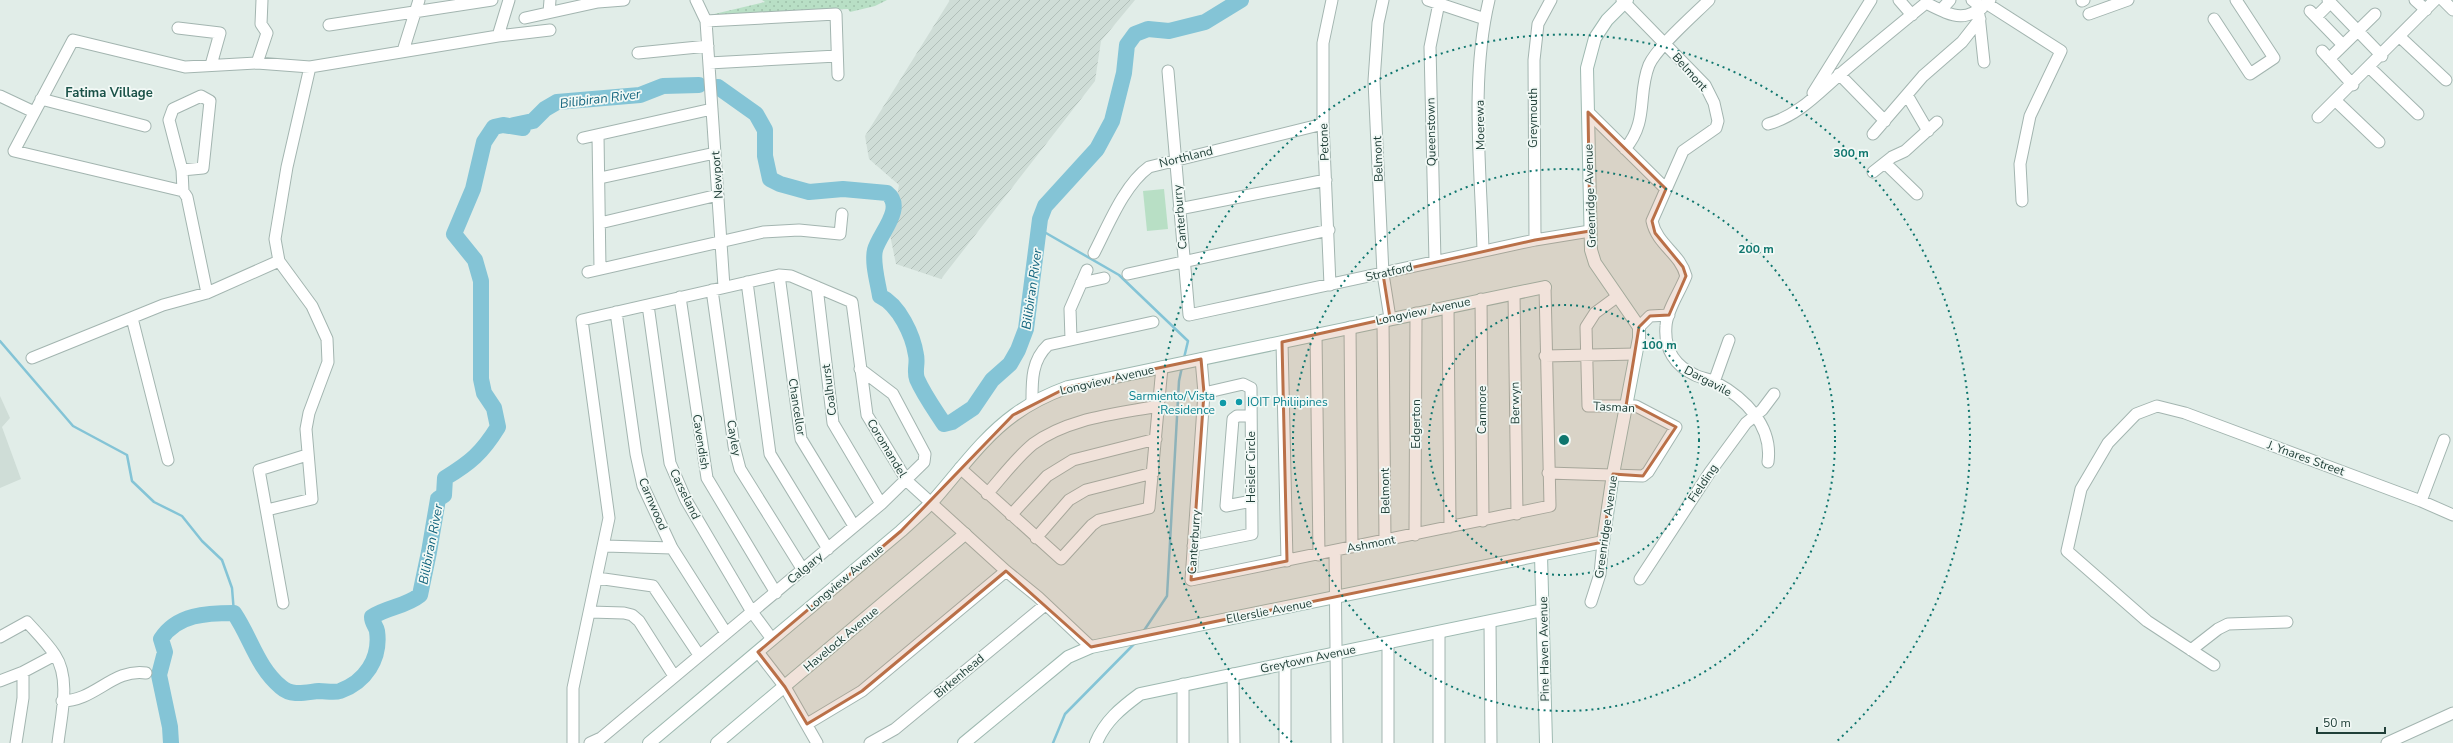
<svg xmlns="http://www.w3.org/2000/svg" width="2453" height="743" viewBox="0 0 2453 743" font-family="'Nunito Sans',sans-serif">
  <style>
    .built { fill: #cfddd7 }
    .industrial { fill: url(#industrial-furrows) }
    .grass { fill: url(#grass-dots) }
    .pitch { fill: #b8dfc5 }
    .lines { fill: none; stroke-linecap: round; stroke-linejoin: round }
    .stream { stroke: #84c4d6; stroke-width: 2.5 }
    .river { stroke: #84c4d6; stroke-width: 16 }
    .street-casing { stroke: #a3b5b0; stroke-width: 13 }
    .secondary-casing { stroke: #9eb9b1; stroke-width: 14 }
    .street { stroke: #fff; stroke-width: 11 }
    .secondary { stroke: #fff; stroke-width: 12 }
    .marked { fill: #ba7048; fill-opacity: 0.2; stroke: #ba7048; stroke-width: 3; stroke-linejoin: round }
    .ring { fill: none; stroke: #0f766e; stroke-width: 2; stroke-dasharray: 2 4 }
    .culture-dot { fill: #0f9aa8; stroke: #f2f9f6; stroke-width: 1.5 }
    .labels { text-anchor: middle; stroke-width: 3.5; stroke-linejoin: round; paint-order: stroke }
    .street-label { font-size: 12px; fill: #203f38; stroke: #f2f9f6 }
    .culture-label { font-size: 12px; fill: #0d838f; stroke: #f2f9f6; text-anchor: end }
    .neighbourhood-label { font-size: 13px; font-weight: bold; fill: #1a5248; stroke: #f2f9f6 }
    .water-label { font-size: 13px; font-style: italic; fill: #15667f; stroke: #f2f9f6 }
    .centre { fill: #0f766e; stroke: #f2f9f6; stroke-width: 2 }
    .ring-label { font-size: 12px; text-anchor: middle; font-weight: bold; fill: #0f766e; stroke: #f2f9f6; stroke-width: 3.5; stroke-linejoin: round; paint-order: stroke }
  </style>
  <defs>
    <pattern id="industrial-furrows" width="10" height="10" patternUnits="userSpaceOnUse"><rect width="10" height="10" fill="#cfddd7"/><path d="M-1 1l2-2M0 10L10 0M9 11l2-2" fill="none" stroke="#b1bfb9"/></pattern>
    <pattern id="grass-dots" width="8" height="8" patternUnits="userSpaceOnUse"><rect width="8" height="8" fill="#b8dfc5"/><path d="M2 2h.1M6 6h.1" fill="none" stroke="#9ec0aa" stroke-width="1.8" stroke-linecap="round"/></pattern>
  </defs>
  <rect width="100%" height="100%" fill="#e1ede8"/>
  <!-- built -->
  <path class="built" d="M0,396L10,418L2,427L21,479L0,488Z"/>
  <!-- industrial -->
  <path class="industrial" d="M950,0H1135L1101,41L1095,81L941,279L896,264L890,235L899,185L869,159L865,136Z"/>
  <!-- grass -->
  <path class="grass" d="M762,0H887L875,6L850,12L848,9L710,15L765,2Z"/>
  <!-- pitch -->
  <path class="pitch" d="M1164,189L1168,229L1147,231L1143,191Z"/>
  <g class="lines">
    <!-- stream -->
    <path class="stream" d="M1039,229L1119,275L1188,341L1184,358
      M0,341L73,426L127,455L132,481L154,502L182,516L202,541L222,560L232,588L234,613
      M1143,632L1167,596L1179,381L1182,367
      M1053,743L1065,714L1137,641"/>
    <!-- river -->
    <path class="river" d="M718,87L756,114L765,130V156L770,179L780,184L809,192L843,189L887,193C906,208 879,234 875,250C872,263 878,283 880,296C899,305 913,335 916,355C918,363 914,371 917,379C924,395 935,410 944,424L952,422L973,408L992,380L1010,364L1018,350L1026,329L1040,219L1045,206L1097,149L1112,121L1124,73L1127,45L1135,34L1148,29L1169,31L1205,22L1241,0
      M514,125L533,121L545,109L557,102L640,95L663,86L699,85
      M171,743L170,727L159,675L165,652L161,639C177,614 207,613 234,613C251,638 257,667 281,687C292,697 307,692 319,691C326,691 334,693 340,691C365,682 381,659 377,631C376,626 372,623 372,617C387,607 405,607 420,595L429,552L438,499L444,495L445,478C470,463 482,453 498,427L494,408L484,393L481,379V281L475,260L454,234L473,189L484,142L494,127L503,125L523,128L514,125"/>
    <!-- street casing -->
    <g class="street-casing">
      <path id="street" d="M696,0L706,21L724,287
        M1383,0L1378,23L1374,81L1383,274L1390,318
        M1428,0L1485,19
        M1622,0L1705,85L1714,103L1718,121L1716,128L1683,151L1652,221C1657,245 1680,253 1686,276C1680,292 1667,309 1666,326C1664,349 1675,366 1695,375C1701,378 1709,379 1715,382C1745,398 1773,426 1768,462
        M1899,0L1912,15
        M1972,0L1982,8
        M2328,0L2382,56
        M2415,0L2426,10
        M2443,0L2453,10
        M2082,1L2084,0
        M1986,3L2061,51L2030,116L2020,164L2022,201
        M1941,10L1950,0
        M2310,11L2343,45
        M549,12L550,0
        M2089,14L2128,0
        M1979,15L1984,62
        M2316,17L2330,3
        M525,18L598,2L624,0
        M2214,19L2250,74L2274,58L2236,0
        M706,21L836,14L838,75
        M329,25L492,0
        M178,28L220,33L211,65
        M498,36L509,0
        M2400,37L2446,80
        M403,51L419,0
        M2322,51L2353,85
        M638,53L708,46
        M2329,59L2375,14
        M257,63L267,33L261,24L262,0
        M709,63L837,56
        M2370,68L2418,114
        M1168,71L1189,315L1535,240L1590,231
        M1839,74L1885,121
        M1813,93L1871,0
        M1907,95L1928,131
        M0,96L34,112
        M41,99L145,126
        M2336,101L2379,142
        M1588,112L1666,189
        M2318,117L2435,0
        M1768,124C1800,115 1820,91 1845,70C1872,47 1899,25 1926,3C1954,17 1966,24 1990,0
        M1873,134L1923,76L1962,42L1980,19
        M598,135L600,269
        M583,138L712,109
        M1625,149C1649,121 1637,95 1649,65C1657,47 1694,15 1709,0
        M1885,163L1917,194
        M182,170L203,168L210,101L201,96L173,109L169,120L182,170L183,191
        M1873,172L1892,157L1905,151L1937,122
        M600,178L715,153
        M1179,209L1326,180
        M600,223L718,195
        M1535,240L1534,60L1538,24L1551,0
        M1483,251C1481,169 1470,80 1489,0
        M1094,253C1108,226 1124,185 1149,167L1323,124
        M1435,261L1430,47L1439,3
        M588,272L763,232L799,230L840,234L842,214
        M1128,274L1329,230
        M779,275L801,439L854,526
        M747,282L770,454L828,549
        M1081,283L1104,278
        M1330,285L1323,124V43L1332,0
        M817,287L833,423L881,504
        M712,290L734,446L740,469L803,570
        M207,293L187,197L183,191L14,151L73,40L185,67L257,63L310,67L498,36L550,30
        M1514,293L1517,514
        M680,297L707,478L776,593
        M1481,299L1483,521
        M648,305L670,463L686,500L752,612L772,639
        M1448,307L1450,527
        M616,312L636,454L643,486L672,548L726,633
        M132,318L168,460
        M1383,320L1385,541
        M1350,327L1352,547
        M1639,327L1650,316L1669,315
        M1316,335L1319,555
        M1071,339L1070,309L1087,270
        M1282,342L1287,561
        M1545,356L1636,354
        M32,358L163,305L207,293L279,261
        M1201,359L1204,393L1191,580L1550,506L1545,287
        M1714,382L1729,340
        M1032,403C1032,382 1031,361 1048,345L1153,322
        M1251,416H1237L1233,419L1226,506L1252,501
        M960,468L1061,559L1092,525L1099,520L1149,508L1162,367
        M1548,473L1643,476L1648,472L1676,427L1636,406H1588L1586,327L1595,313L1618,296
        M987,494C1002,477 1016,458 1033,444C1068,418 1116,414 1158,406
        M2421,501L2444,440
        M267,510L312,499L306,429L309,413L328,362L327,339L312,306L279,261L275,239L287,167L310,67
        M1011,515L1047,476L1073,460L1156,439
        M1415,535L1416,313
        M1036,538L1069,500L1086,490L1153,473
        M605,546L672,548
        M1193,546L1252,534L1251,388L1243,384L1204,393
        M1335,551L1337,743
        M597,578L653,586L699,655
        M1640,579L1710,472L1746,423L1762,410L1774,394
        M1591,602L1600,574L1603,542
        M283,603L259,470L307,455
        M590,612L624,613L632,615L639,621L674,676
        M1490,622L1491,743
        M1439,632V743
        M0,637L27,622C36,632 47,643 55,655C71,679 61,716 58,743
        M1388,643V743
        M2191,650L2218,629L2228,624L2287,622
        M758,652L785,687L817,743
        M1285,663V743
        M2214,665L2147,621L2067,551L2081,489L2108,443L2136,414L2157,406L2185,413L2421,501L2453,515
        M1233,674L1234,743
        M0,681L23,672L55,655
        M1183,684V743
        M62,701C95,701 113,668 146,673
        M807,724L862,691L1006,571
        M16,743L23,698V672
        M573,743V688L609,518L582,320L779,275L791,276L852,302L867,415L907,481L1006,571L1038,597L1091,647
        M590,743L601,738L881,504L924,462L925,454L893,394L860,369
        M870,743L895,729L1045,605
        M2387,743L2453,713"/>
    </g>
    <!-- secondary casing -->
    <g class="secondary-casing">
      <path id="secondary" d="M1541,555L1546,743
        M649,743L901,531C911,522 922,512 932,502C958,473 982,438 1014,415C1030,403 1049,394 1068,387L1545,287
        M717,743L965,534
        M964,743L1068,657L1091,647L1603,542L1613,474L1639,338V327L1595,263L1591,250L1587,68L1595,38L1607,20L1627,0
        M1096,743C1105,721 1121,708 1140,694L1543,610"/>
    </g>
    <!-- street -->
    <use href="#street" class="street"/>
    <!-- secondary -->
    <use href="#secondary" class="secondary"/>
  </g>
  <!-- marked area -->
  <path class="marked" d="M1588,112L1666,189L1652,221L1655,233L1683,267L1686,276L1669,315L1650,316L1639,327L1626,406H1636L1676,427L1643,476L1613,474L1603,542L1091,647L1006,571L862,691L807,724L785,687L758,652L901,531L1013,415L1068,387L1201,359L1204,393L1191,580L1287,561L1282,342L1390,318L1383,274L1535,240L1590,231Z"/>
  <!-- distance rings -->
  <g class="ring">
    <circle cx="1564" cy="440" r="135"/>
    <circle cx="1564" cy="440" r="271"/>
    <path d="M1292 742A406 406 0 1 1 1836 742"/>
  </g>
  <!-- markers -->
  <g class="culture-dot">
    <circle cx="1239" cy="402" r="4"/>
    <circle cx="1223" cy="403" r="4"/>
  </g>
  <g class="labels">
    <!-- street labels -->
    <g class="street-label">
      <text transform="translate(1690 72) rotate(48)" y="4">Belmont</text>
      <text transform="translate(1533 118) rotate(-90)" y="4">Greymouth</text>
      <text transform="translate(1480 125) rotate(-91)" y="4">Moerewa</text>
      <text transform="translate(1431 132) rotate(-91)" y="4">Queenstown</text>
      <text transform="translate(1324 142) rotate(-92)" y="4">Petone</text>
      <text transform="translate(1186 157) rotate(-14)" y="4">Northland</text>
      <text transform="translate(1378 159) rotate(-92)" y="4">Belmont</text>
      <text transform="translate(717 175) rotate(-94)" y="4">Newport</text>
      <text transform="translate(1590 196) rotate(-92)" y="4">Greenridge Avenue</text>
      <text transform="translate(1180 217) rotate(-95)" y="4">Canterburry</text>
      <text transform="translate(1389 272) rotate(-13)" y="4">Stratford</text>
      <text transform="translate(1423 311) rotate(-12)" y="4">Longview Avenue</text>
      <text transform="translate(1107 380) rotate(-13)" y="4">Longview Avenue</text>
      <text transform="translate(1708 381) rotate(28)" y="4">Dargavile</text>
      <text transform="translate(829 390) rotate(-97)" y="4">Coalhurst</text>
      <text transform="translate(1515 403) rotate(-91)" y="4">Berwyn</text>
      <text transform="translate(797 407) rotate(81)" y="4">Chancellor</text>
      <text transform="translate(1614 407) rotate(3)" y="4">Tasman</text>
      <text transform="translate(1482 410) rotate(-90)" y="4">Canmore</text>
      <text transform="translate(1416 424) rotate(-90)" y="4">Edgerton</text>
      <text transform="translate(734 438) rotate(80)" y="4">Cayley</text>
      <text transform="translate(701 442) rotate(81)" y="4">Cavendish</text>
      <text transform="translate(887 448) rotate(59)" y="4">Coromandel</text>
      <text transform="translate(2306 458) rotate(20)" y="4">J. Ynares Street</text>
      <text transform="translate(1251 467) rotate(-90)" y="4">Heisler Circle</text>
      <text transform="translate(1703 483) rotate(-56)" y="4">Fielding</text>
      <text transform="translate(1385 491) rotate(-91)" y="4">Belmont</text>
      <text transform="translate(685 494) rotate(64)" y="4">Carseland</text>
      <text transform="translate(653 504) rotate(67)" y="4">Carnwood</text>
      <text transform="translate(1606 527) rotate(-82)" y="4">Greenridge Avenue</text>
      <text transform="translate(1194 542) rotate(-86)" y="4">Canterburry</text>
      <text transform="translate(1371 544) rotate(-11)" y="4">Ashmont</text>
      <text transform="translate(805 568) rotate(-40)" y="4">Calgary</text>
      <text transform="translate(845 578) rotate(-40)" y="4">Longview Avenue</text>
      <text transform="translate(1269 611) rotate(-11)" y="4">Ellerslie Avenue</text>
      <text transform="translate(841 639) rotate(-40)" y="4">Havelock Avenue</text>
      <text transform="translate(1544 649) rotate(-91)" y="4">Pine Haven Avenue</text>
      <text transform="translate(1308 659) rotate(-12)" y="4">Greytown Avenue</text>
      <text transform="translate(959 676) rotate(-40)" y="4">Birkenhead</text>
    </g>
    <!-- culture labels -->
    <g class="culture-label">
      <text x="1215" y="400">Sarmiento/Vista<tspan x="1215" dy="14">Residence</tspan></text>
      <text x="1247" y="406" text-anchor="start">IOIT Philiipines</text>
    </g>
    <!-- neighbourhood labels -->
    <g class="neighbourhood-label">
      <text x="109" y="97">Fatima Village</text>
    </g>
    <!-- water labels -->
    <g class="water-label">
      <text transform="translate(600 98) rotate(-7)" y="5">Bilibiran River</text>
      <text transform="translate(1031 289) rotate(-82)" y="5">Bilibiran River</text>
      <text transform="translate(430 544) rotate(-79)" y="5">Bilibiran River</text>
    </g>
  </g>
  <circle cx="1564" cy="440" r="6" class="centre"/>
  <g class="ring-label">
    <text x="1851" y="157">300 m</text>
    <text x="1756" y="253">200 m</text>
    <text x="1659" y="349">100 m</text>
  </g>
  <!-- scale -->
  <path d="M2317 727v6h68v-6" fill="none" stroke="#203f38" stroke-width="2"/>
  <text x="2323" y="727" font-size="12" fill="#203f38" stroke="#f2f9f6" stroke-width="3" paint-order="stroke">50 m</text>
</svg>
